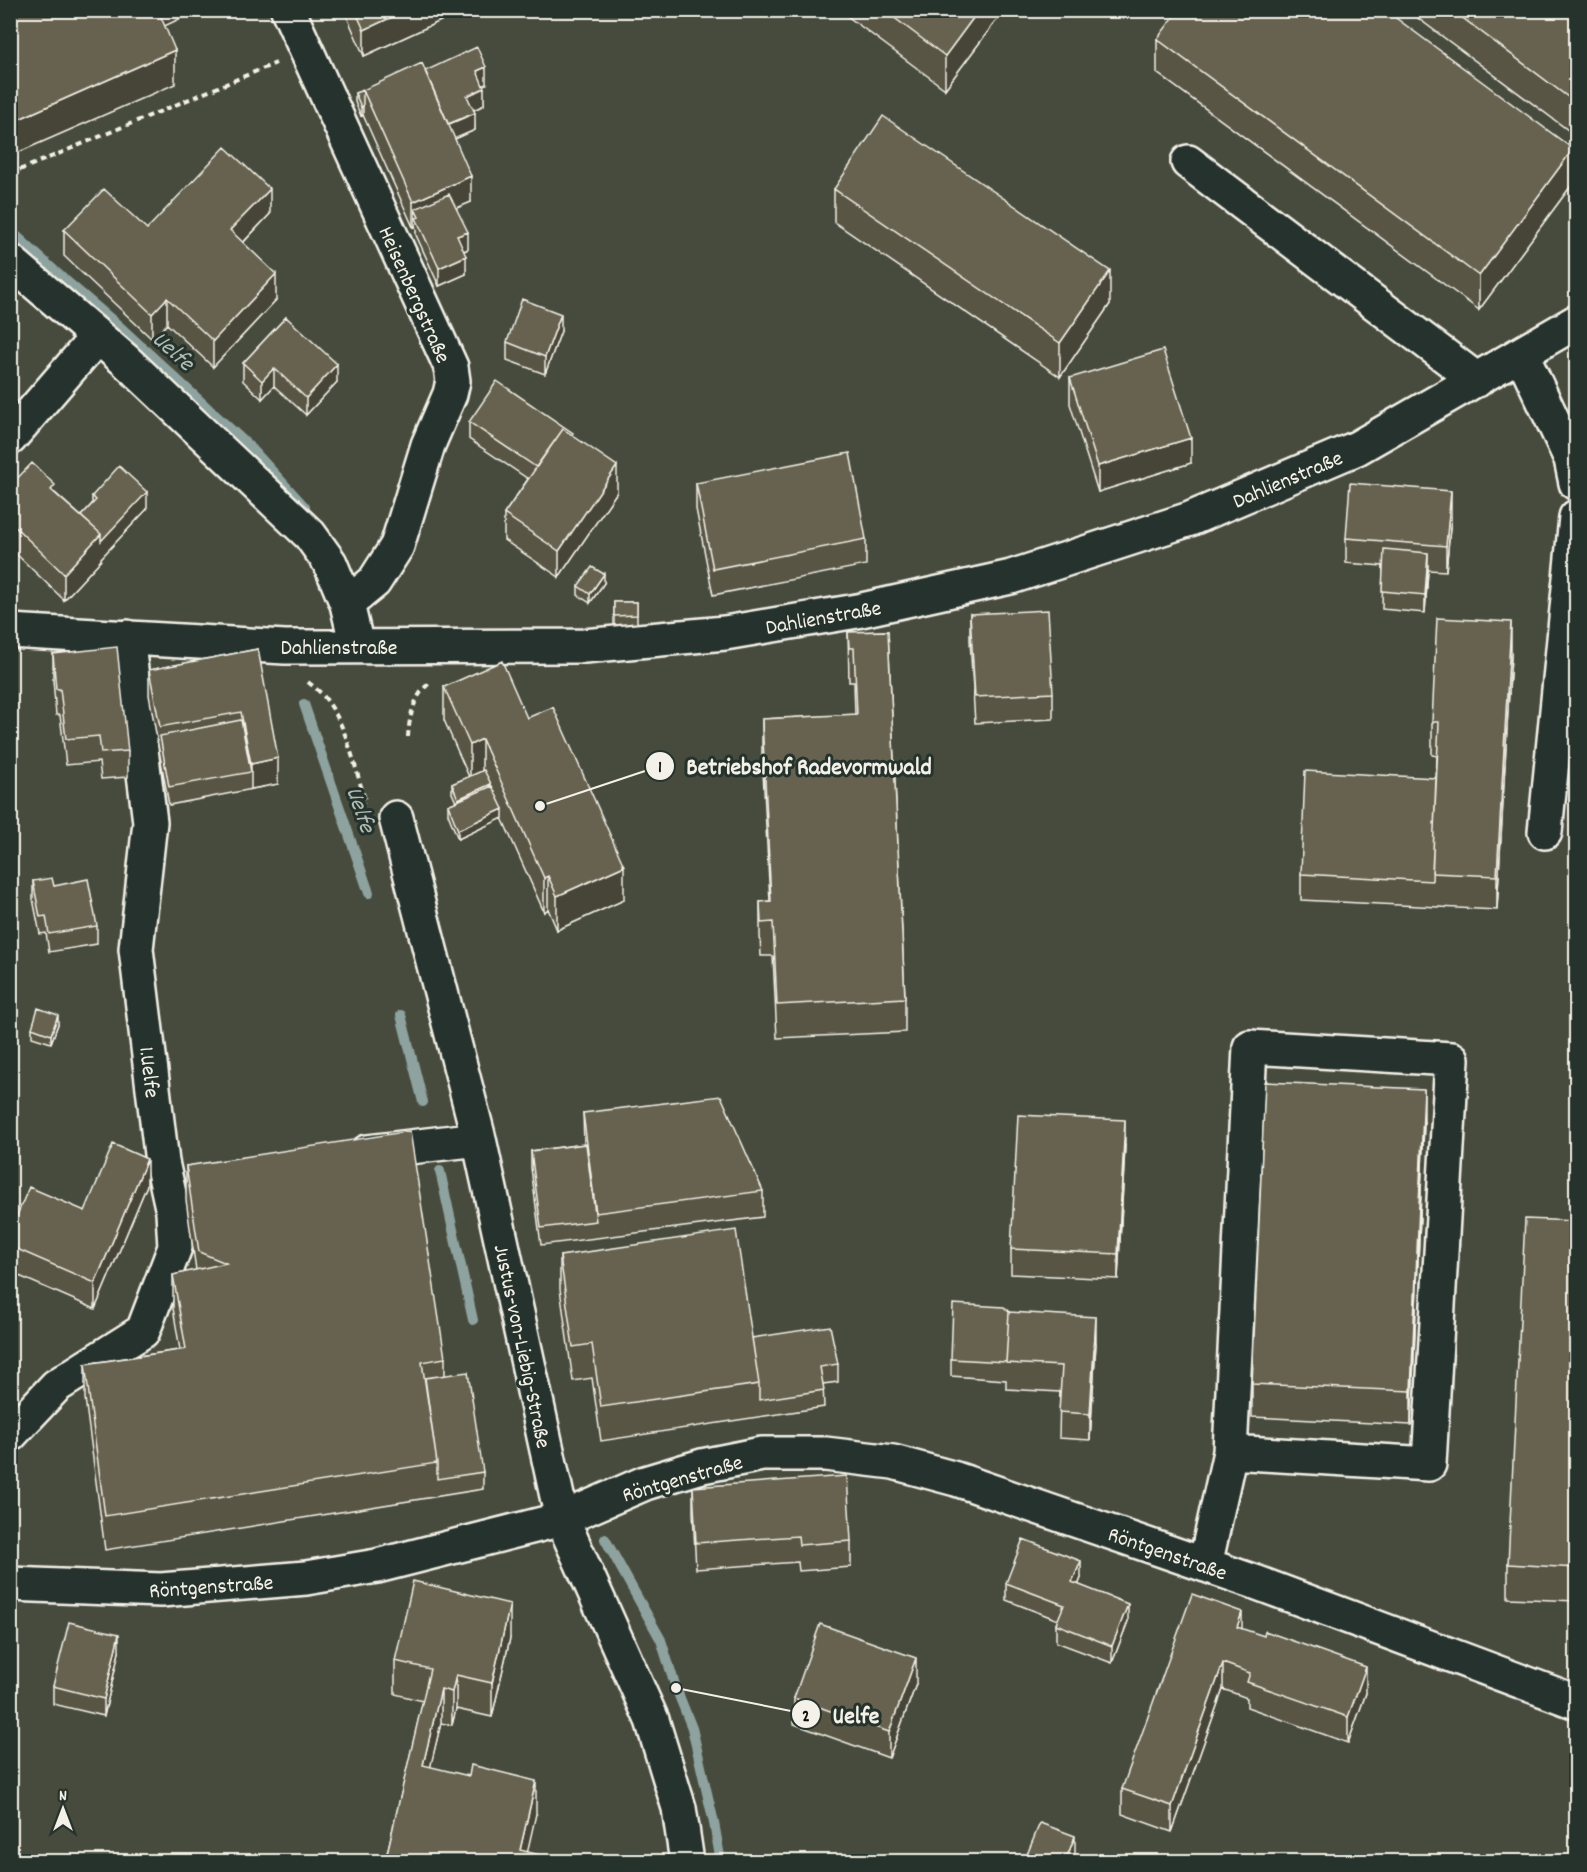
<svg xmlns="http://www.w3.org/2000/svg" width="1587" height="1872" viewBox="0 0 1587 1872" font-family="Dekko,sans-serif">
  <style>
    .built { fill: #464b3e }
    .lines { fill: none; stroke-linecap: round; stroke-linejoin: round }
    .stream { stroke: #8ea29f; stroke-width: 10 }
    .minor-casing { stroke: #f4f1e8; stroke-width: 38 }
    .path { stroke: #f4f1e8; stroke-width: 4; stroke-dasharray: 6 4.5; stroke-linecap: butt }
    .minor { stroke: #26332d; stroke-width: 33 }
    .wall { fill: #585444; stroke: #f4f1e8; stroke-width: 1.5 }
    .shaded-wall { fill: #474537; stroke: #f4f1e8; stroke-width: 1.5 }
    .building { fill: #66624f; stroke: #f4f1e8; stroke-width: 1.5 }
    .labels { text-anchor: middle; stroke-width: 6; stroke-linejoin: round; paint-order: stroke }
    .street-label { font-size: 22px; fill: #f4f1e8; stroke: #26332d }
    .water-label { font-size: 24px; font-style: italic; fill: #b0bdb7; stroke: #26332d }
    .leader { fill: none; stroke: #f4f1e8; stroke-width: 2 }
    .callout-dot { fill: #f4f1e8; stroke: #26332d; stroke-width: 2 }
    .mark-label { font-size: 18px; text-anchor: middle; font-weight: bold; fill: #111 }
    .callout-label { font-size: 24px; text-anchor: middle; font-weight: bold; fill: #f4f1e8; stroke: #26332d; stroke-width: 6; stroke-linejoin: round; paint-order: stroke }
  </style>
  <rect width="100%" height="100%" fill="#394137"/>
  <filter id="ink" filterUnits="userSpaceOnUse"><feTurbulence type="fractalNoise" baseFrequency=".0167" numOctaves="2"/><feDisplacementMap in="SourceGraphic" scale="12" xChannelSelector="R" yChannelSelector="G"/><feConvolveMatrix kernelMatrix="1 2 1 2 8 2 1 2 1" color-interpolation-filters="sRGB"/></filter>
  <g filter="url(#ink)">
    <!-- built -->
    <path class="built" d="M11,11H1576V1861H11Z"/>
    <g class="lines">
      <!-- stream -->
      <path class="stream" d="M10,230L57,273L118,325L253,450L305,507
        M304,704L369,893
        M401,1015L423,1102
        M440,1171L473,1320
        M605,1539L661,1640L676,1688L692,1728L714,1823L721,1862"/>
      <!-- minor casing -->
      <g class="minor-casing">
        <path id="minor" d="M288,10L451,367L453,381L450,394L428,445L397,546L374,582L347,604L357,646
          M1188,162L1477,380
          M10,261L125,360L310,535L330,563L347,604
          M1522,355L1571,459L1576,483
          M10,438L97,337
          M10,631L285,647L584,646L725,633L857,611L1011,577L1190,519L1357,448L1576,322
          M396,818L479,1139L562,1519L652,1720L679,1808L687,1862
          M1545,832L1576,517
          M367,1152L479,1139
          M10,1435L56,1386L143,1331L175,1247L173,1212L162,1162L136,949L150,822L127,637
          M1205,1565L1230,1452L1250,1047L1452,1059L1429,1464L1230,1452
          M10,1584L161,1590L306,1578L377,1566L562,1519L645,1483L702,1466L762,1454H825L893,1462L956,1479L1255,1582L1576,1702"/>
      </g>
      <!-- path -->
      <path class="path" d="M10,174L276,63
        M308,682C314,687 321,692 325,698C348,727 355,769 366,803
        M408,737C409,718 414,694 431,682"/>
      <!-- minor -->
      <use href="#minor" class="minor"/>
    </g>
    <!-- wall -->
    <path class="wall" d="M344,10H447V18L364,56Z
      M839,10H1004L945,89Z
      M1407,10H1576V136Z
      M1157,39L1573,183L1479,310L1157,73Z
      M425,71L486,84L483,85L484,105L474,110L475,130L455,139L471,202L456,208L468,249L464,251L466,274L439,286L416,235V229L415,226L413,227L363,115L361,116L355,102V93Z
      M834,189L1110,304L1060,377L834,222Z
      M270,214L243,243L276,300L213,367L167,324L152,339L64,256V230L147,229Z
      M286,317L337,382L306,415L274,386L262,399L243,381V363Z
      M561,331L545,374L507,360V342Z
      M1070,378L1191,463L1098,492L1070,404Z
      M469,422L573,436L617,492L559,577L504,540V514L528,479L469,439Z
      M696,483L866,539V565L713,595L696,509Z
      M10,486L55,493L81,516L92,504V496L147,509L101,558V560L64,600L10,548Z
      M1451,517L1446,571L1428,570L1425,613L1382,609L1383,566L1346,563V538Z
      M604,583L590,603L578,595V586Z
      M614,602H637V623L614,625Z
      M970,614L1053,693V719L975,723L970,640Z
      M888,631L905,998V1032L777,1038L773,956H761L760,935V902L770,901L762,753V719L855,715L854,682H849L848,632Z
      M258,649L278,784L169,805L149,695V670Z
      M53,654L128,751V777L101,779L99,762L66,765L60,715H56L53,680Z
      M1511,655L1497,910L1301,900V874L1436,778L1437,756L1432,755V722Z
      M444,687L527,718L624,900L557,930L548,909L544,912L502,818L458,839L448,814V805L456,802L452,793V784L469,777L444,720Z
      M33,881L54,886L97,926V944L49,952L46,933L40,934L33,899Z
      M58,1024L51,1043L32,1037V1028Z
      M583,1113L763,1191V1217L541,1245L531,1168V1151L584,1144Z
      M1424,1123L1411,1425L1252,1417V1384Z
      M1125,1146L1118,1279L1011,1274V1249Z
      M186,1166L445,1358V1375L483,1472V1489L105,1550L85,1398V1364L180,1350L173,1308V1275L196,1270L186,1200Z
      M147,1185L95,1309L10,1272V1232L85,1211Z
      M1576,1221V1601L1508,1598V1564Z
      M560,1256L752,1338L838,1364V1382L823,1384L824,1407L601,1441L592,1378L573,1381L560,1289Z
      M1009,1312L1096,1343L1090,1440L1059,1438L1060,1392L1006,1389V1380L951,1376V1359Z
      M693,1487L851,1541V1567L799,1571L798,1562L696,1569L693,1513Z
      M1081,1578L1078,1585L1128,1621L1112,1663L1056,1642V1624L1058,1620L1006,1600V1583Z
      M1242,1629L1366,1693L1348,1743L1247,1707V1698L1223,1689L1172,1832L1122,1814V1789Z
      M510,1638L492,1717L456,1709L452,1725L441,1723L430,1767L536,1814L385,1862L423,1701L395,1694V1661Z
      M119,1652L104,1716L53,1704V1686Z
      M916,1684L889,1758L794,1724V1698Z"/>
    <!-- shaded-wall -->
    <path class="shaded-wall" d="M152,10H198L152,32Z
      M407,10H447V18L364,56V30Z
      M979,10H1004L945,89V56Z
      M175,50V84L10,156V123Z
      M486,67V84L477,88V71Z
      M484,88V105L467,113V96Z
      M363,106V115L361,116V107Z
      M475,113V130L447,142V125Z
      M1573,149V183L1479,310V276Z
      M471,176V202L419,224V217L415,209V226L413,227V202Z
      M270,189V214L230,256V230Z
      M468,232V249L457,254V236Z
      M466,256V274L439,286V268Z
      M1110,271V304L1060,377V343Z
      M276,274V300L213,367V341Z
      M167,298V324L152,339V314Z
      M561,314V331L545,374V357Z
      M337,364V382L306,415V398Z
      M274,368V386L262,399V381Z
      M1191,438V463L1098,492V466Z
      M617,466V492L559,577V551Z
      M1451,491V517L1446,571V546Z
      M147,492V509L101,558V560L64,600V574L101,534Z
      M1428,553V570L1425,613V595Z
      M604,574V583L590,603V594Z
      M1511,622V655L1497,910V876Z
      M482,739V773L470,779V745Z
      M278,758V784L251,789V764Z
      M491,784V793L458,807V799Z
      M503,809V818L458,839V830Z
      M624,866V900L557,930V896Z
      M548,876V909L544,912V878Z
      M58,1015V1024L51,1043V1035Z
      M1424,1089V1123L1411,1425V1391Z
      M1125,1120V1146L1118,1279V1254Z
      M147,1159V1185L95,1309V1283Z
      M1096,1317V1343L1090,1440V1414Z
      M1081,1561V1578L1072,1600V1582Z
      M510,1604V1638L492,1717V1683Z
      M1128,1604V1621L1112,1663V1646Z
      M1242,1612V1638L1237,1627Z
      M119,1634V1652L104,1716V1699Z
      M916,1658V1684L889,1758V1732Z
      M1223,1663V1689L1172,1832V1806Z
      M1366,1667V1693L1348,1743V1717Z
      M456,1675V1709L452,1725V1692Z
      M441,1689V1723L423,1798V1765Z
      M536,1781V1814L525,1862L520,1850Z
      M1075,1836V1862H1065Z"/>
    <!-- building -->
    <path class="building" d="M10,10H158L175,50L10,123Z
      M355,10H407L364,30Z
      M884,10H979L945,56Z
      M1179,10H1385L1573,149L1479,276L1157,39Z
      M1452,10H1576V103Z
      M477,47L486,67L477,71L484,88L467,96L475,113L448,124L425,71Z
      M422,63L471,176L413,202L363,90Z
      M363,90V106L361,107L355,93Z
      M883,116L1110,271L1060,343L834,189Z
      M225,147L270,189L230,230L276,274L213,341L167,298L152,314L64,230L104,189L147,229Z
      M449,194L468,232L457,236L466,256L439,268L416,218L419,217L415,209Z
      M522,299L561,314L545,357L507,342Z
      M286,317L337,364L306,398L274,368L262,381L243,363Z
      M1163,350L1191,438L1098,466L1070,378Z
      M497,381L573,433L572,435L563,429L536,467L469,422Z
      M563,429L617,466L559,551L504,514Z
      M850,453L866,539L713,569L696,483Z
      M32,463L55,485L51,490L101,534L64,574L10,522V486Z
      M119,466L147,492L101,541V534L81,516L96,500L92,496Z
      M1350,483L1451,491L1446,546L1346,538Z
      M1384,549L1428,553L1425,595L1382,591Z
      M592,567L604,574L590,594L578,586Z
      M614,602H637V615L614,616Z
      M1048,610L1053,693L975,697L970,614Z
      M1437,618L1511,622L1497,876L1432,873L1439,722H1432Z
      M888,631L905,998L777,1005L773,922L761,923L760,902L771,901L762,719L857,714L854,648H849L848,632Z
      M117,647L128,751L101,753L99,736L66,739L60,689H56L53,654Z
      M258,649L278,758L251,764L241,712L160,727L149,670Z
      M502,661L527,718L553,707L624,866L557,896L548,876L544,878L482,739L470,745L444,687Z
      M241,720L251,772L169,787L160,736Z
      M484,770L491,784L458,799L452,784Z
      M1305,771L1436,778L1432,881L1301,874Z
      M492,786L503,809L458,830L448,805Z
      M52,878L54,886L88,879L97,926L49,934L46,916L40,917L33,881Z
      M38,1008L58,1015L51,1035L32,1028Z
      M1265,1082L1424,1089L1411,1391L1252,1384Z
      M721,1096L763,1191L596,1213L583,1113Z
      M1018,1115L1125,1120L1118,1254L1011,1249Z
      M410,1131L445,1358L422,1362L437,1463L105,1516L85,1364L186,1349L173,1275L226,1263L199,1252L186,1166Z
      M113,1144L147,1159L95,1283L10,1246V1232L29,1187L85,1211Z
      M586,1144L596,1221L541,1228L531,1151Z
      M1525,1219L1576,1221V1568L1508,1564Z
      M736,1230L759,1384L601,1407L592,1344L573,1347L560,1256Z
      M953,1304L1004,1307L1009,1312L1006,1362L951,1359Z
      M1009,1312L1096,1317L1090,1414L1059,1412L1062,1366L1006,1363Z
      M830,1326L838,1364L820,1367L824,1390L759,1400V1384L752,1338Z
      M468,1372L483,1472L437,1479V1463L425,1378Z
      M847,1476L851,1541L799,1545L798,1536L696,1543L693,1487Z
      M1023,1539L1081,1561L1072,1582L1128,1604L1112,1646L1056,1624L1064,1605L1006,1583Z
      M413,1581L510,1604L492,1683L456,1675L452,1692L441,1689L423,1765L469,1776L471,1765L536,1781L520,1850L567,1862H385L430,1669L395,1661Z
      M1192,1594L1242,1612L1237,1627L1264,1636L1265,1631L1366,1667L1348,1717L1247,1682L1250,1673L1223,1663L1172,1806L1122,1789Z
      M69,1622L119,1634L104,1699L53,1686Z
      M820,1624L916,1658L889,1732L794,1698Z
      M1040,1823L1075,1836L1065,1862H1024Z"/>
  </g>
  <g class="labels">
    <!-- street labels -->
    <g class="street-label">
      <text transform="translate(416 294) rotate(66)" y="8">Heisenbergstraße</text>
      <text transform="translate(1287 478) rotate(-23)" y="8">Dahlienstraße</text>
      <text transform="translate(823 616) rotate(-10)" y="8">Dahlienstraße</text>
      <text x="339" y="654">Dahlienstraße</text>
      <text transform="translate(151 1072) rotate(83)" y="8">1.Uelfe</text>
      <text transform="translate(524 1346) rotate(78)" y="8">Justus-von-Liebig-Straße</text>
      <text transform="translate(682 1477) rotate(-16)" y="8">Röntgenstraße</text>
      <text transform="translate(1168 1552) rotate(19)" y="8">Röntgenstraße</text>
      <text transform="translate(211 1585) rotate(-4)" y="8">Röntgenstraße</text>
    </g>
    <!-- water labels -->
    <g class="water-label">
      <text transform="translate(174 350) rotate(42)" y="8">Uelfe</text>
      <text transform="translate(362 809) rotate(71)" y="8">Uelfe</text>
    </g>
  </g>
  <!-- callouts -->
  <path class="leader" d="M540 806L660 766M676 1688L806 1714"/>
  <g class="callout-dot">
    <circle cx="540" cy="806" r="6"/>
    <circle cx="676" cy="1688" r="6"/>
    <circle cx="660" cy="766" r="15"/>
    <circle cx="806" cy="1714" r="15"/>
  </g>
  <g class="mark-label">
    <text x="660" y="772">1</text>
    <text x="806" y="1721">2</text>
  </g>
  <g class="callout-label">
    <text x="809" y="774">Betriebshof Radevormwald</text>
    <text x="856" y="1723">Uelfe</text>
  </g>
  <!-- margin -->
  <rect width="1587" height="1872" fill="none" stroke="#26332d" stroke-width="36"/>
  <rect x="18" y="18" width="1551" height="1836" fill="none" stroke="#f4f1e8" stroke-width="2" filter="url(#ink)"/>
  <!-- north arrow -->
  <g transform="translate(63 1809)" stroke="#26332d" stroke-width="4.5" paint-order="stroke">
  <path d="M0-4.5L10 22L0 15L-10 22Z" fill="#f4f1e8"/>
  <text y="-9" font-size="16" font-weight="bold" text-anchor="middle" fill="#f4f1e8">N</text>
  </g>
</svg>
